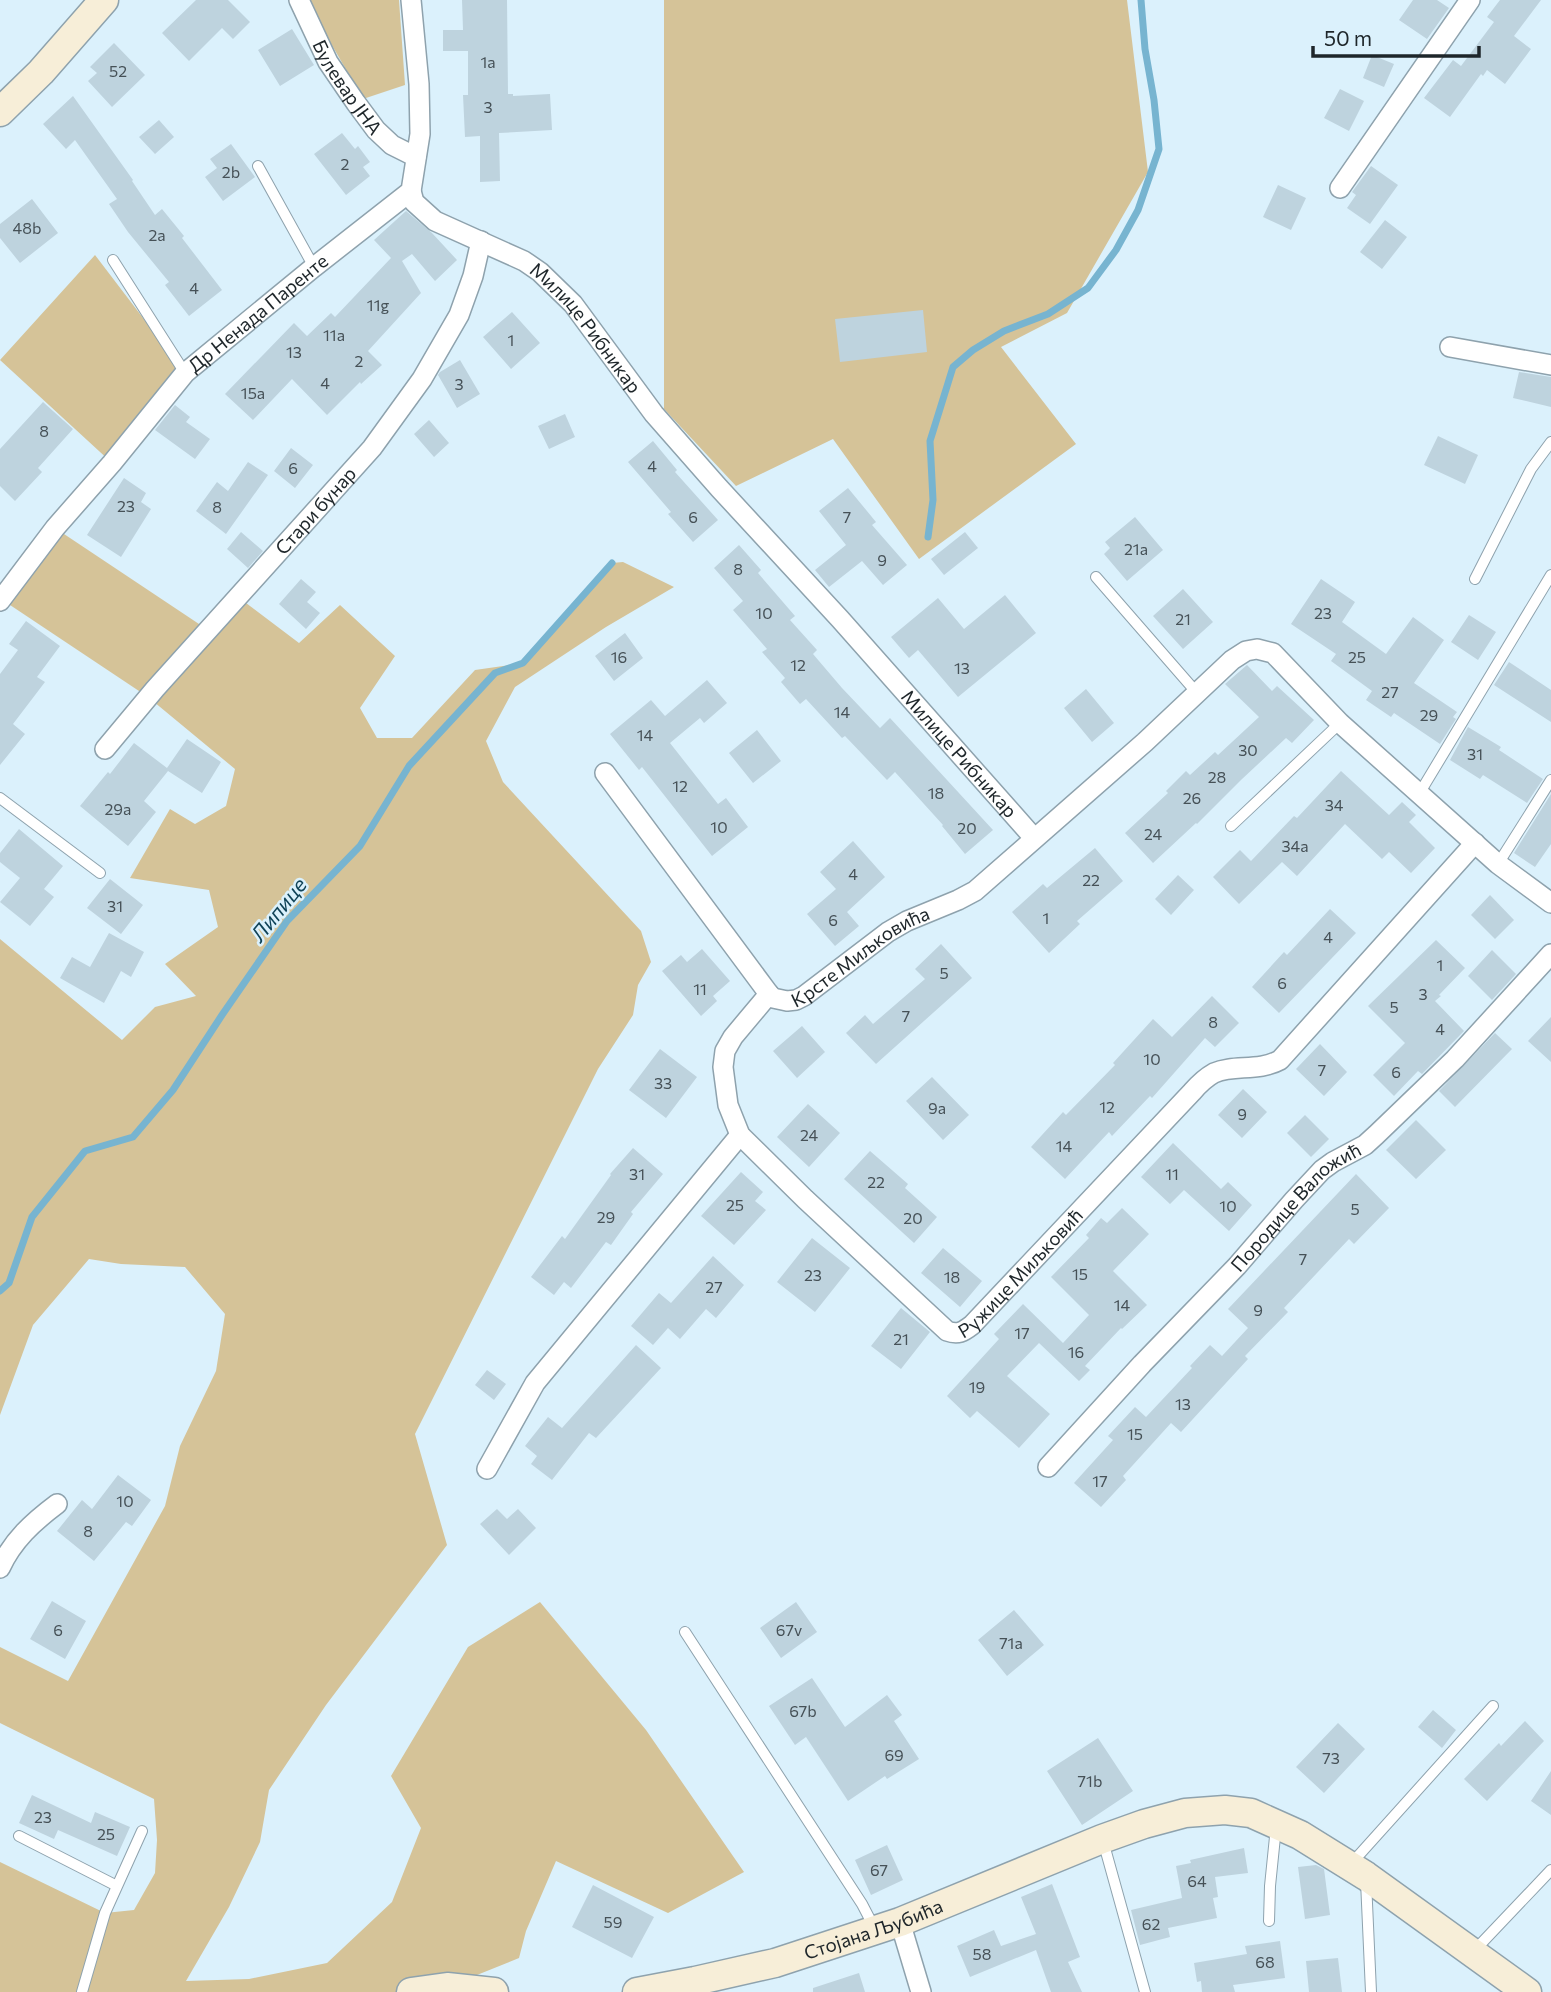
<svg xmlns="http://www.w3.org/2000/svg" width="1551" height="1992" viewBox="0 0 1551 1992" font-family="Commissioner,sans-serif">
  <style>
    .green { fill: #d5c398 }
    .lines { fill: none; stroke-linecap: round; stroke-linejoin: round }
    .stream { stroke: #77b4d0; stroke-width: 7 }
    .building { fill: #bed3de }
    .lane-casing { stroke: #8ea2ad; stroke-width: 12 }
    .street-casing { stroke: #8ea2ad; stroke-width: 22 }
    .secondary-casing { stroke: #8ea2ad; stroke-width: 31 }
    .lane { stroke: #fff; stroke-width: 10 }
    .street { stroke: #fff; stroke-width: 19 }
    .secondary { stroke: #f7eed8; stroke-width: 28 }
    .labels { text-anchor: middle; stroke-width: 5; stroke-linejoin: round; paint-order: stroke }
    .number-label { font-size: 16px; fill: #465157 }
    .street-label { font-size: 19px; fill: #1e262a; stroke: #dbf1fc }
    .water-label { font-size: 21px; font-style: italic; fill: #104357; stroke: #dbf1fc }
  </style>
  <rect width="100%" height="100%" fill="#dbf1fc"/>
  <!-- green -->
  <path class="green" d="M309,0H399L405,85L363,99L318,21Z
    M664,0H1127L1148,172L1067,313L1001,347L1076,444L919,559L833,439L736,486L664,409Z
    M95,255L185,373L112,463L0,360Z
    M55,528L208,630L238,597L299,643L340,605L395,656L360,708L377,738H412L475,670L523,663L612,563L623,562L674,587L606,627L515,687L486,741L503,782L641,931L651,962L638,985L633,1015L598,1069L415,1434L447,1545L326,1705L269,1790L260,1842L229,1907L186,1981L249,1979L327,1963L392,1902L421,1828L391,1776L468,1647L540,1602L646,1730L744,1872L668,1913L556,1861L526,1931L519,1958L447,1987L411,1992H0V1862L105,1913L134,1910L155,1873L157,1840L154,1799L0,1723V1647L68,1681L165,1506L180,1446L216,1371L225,1314L185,1267L121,1264L89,1259L33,1325L0,1415V939L122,1040L155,1007L196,996L165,964L218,927L209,890L130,878L170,809L195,824L226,806L235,769L148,697L1,599Z"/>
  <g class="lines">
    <!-- stream -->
    <path class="stream" d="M928,537L933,500L930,441L953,367L973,350L1004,331L1048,314L1088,288L1116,250L1138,210L1159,149L1154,100L1145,49L1141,0
      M0,1291L9,1283L32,1217L85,1151L133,1137L173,1090L222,1015L287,921L360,846L409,766L495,673L523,663L612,563"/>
  </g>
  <!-- building -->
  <path class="building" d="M196,0H228L250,22L233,39L222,28L189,61L162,33Z
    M462,0H507L508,94H513V96L550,94L552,130L499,133L500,181L480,182V136L465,137L463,95H468V51H443V30H463Z
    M1413,0H1437L1449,8L1427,39L1399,20Z
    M1500,0H1541L1514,36L1531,49L1505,84L1487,70L1483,76L1481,74L1450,117L1424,98L1453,60L1461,66L1494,22L1487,17Z
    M292,29L314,65L280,86L258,50Z
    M114,43L145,75L112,107L88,81L97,73L90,67Z
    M1372,55L1394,64L1384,87L1363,78Z
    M1340,89L1364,101L1349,131L1324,118Z
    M73,96L133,180L132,181L155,215L162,209L184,236L182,238L222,290L189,316L165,285L169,282L128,232L109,204L117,199L75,140L66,149L43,124Z
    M159,120L174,137L155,154L139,137Z
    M342,133L355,149L358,146L370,162L363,167L370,176L346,195L314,154Z
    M231,144L255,177L223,201L205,177L217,168L210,159Z
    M1371,166L1398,185L1370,224L1347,208L1356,195L1352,192Z
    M1278,185L1306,198L1291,230L1263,217Z
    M32,199L58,233L20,263L0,238V224Z
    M406,211L432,233L457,260L435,281L412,254L402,261L421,293L368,351L382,365L361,384L360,382L327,415L292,379L253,420L225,394L294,323L307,336L331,313L335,317L391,258L374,240Z
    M1385,220L1407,237L1382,269L1360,252Z
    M923,310L927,352L840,362L835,319Z
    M512,312L540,343L511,369L483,337Z
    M460,360L480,394L457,408L438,375L440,372Z
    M1519,372L1551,377V407L1513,398Z
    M43,402L73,429L38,468L42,472L15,501L0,486V449Z
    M175,405L190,417L186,422L210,439L195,459L155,430Z
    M565,414L575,437L549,449L538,426Z
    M429,420L449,443L434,457L414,434Z
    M1438,436L1478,455L1465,484L1424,465Z
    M653,441L677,470L675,472L718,520L693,542L668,514L671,512L628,462Z
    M291,448L313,465L295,488L274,471Z
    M248,462L268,475L226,534L196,511L217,482L228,491Z
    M124,478L146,493L141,502L151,509L121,557L87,535Z
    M848,488L876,522L872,525L907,565L883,585L862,561L829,587L815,570L846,545L819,511Z
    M1135,517L1163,550L1127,581L1104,554L1110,548L1105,542Z
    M241,532L263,551L248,568L227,549Z
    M965,532L978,548L944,575L931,559Z
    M739,545L761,570L758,573L795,616L790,620L817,650L813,654L842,688L880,728L890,718L993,830L965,854L942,826L943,825L895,772L887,780L845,736L842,738L806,699L800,704L781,682L785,678L762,652L767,649L733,610L743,601L714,568Z
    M301,579L316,592L307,602L320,613L306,629L279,604Z
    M1321,579L1355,602L1342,622L1386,654L1413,617L1444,640L1414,683L1457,712L1453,717L1456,719L1440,744L1394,713L1391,717L1366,700L1372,691L1331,661L1336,654L1291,624Z
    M1183,589L1213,622L1183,649L1153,616Z
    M1005,595L1036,633L958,697L918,650L909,658L891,637L938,598L964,629Z
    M1469,615L1496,632L1478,660L1451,642Z
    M26,621L60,646L37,677L45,682L13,724L25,734L0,765V674L18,650L9,644Z
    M625,633L643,658L614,681L595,656Z
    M1509,662L1551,690V722L1494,685Z
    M1247,665L1272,691L1277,686L1314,720L1292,743L1286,738L1241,780L1197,824L1196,823L1153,863L1125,833L1168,793L1166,791L1186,771L1190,775L1215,752L1218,755L1259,717L1225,684Z
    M707,680L727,703L704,723L700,718L670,743L718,804L726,798L748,827L712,856L642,767L639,770L610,734L651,700L665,716Z
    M1086,689L1114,723L1092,742L1064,708Z
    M1468,727L1501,747L1499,750L1543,779L1527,803L1483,775L1480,779L1450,760Z
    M757,730L781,761L753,783L729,753Z
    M187,739L221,762L202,793L168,771L144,801L156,812L128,846L80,806L108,772L110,774L134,743L167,768Z
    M1341,771L1389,815L1402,802L1416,815L1409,822L1435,848L1411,873L1389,852L1382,859L1345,824L1297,876L1282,862L1239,904L1213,877L1240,850L1251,861L1294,816L1297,818Z
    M1551,794V844L1535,867L1514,853Z
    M19,829L63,866L44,889L54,897L30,926L0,902L20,878L0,862V853Z
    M853,841L885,877L847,912L859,926L835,946L807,914L836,889L820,872Z
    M1095,848L1123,881L1077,921L1080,924L1049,953L1012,912L1043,884L1047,888Z
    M1178,875L1194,890L1171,915L1155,899Z
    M110,879L143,905L121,934L87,908Z
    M1490,895L1514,920L1495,939L1471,915Z
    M1330,909L1356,933L1279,1013L1252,987L1284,952L1287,955Z
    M109,933L144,952L131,977L121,971L104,1003L60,978L72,957L90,967Z
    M1436,940L1465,968L1439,995L1441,996L1435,1001L1464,1031L1422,1074L1418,1071L1394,1096L1373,1075L1405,1043L1368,1006Z
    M941,944L972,978L876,1064L846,1033L865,1015L873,1024L925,979L915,969Z
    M702,949L730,981L713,996L717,1001L701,1016L662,971L681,955L687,962Z
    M1492,950L1516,974L1492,1000L1468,976Z
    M1212,996L1239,1023L1215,1047L1205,1038L1152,1098L1150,1096L1112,1136L1109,1132L1065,1179L1031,1147L1063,1112L1066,1115L1115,1065L1113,1063L1153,1019L1172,1037Z
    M1551,1017V1062L1528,1041Z
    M802,1026L825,1052L797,1078L773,1051Z
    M1495,1033L1512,1049L1455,1107L1439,1091Z
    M1320,1044L1347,1072L1324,1096L1296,1069Z
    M660,1049L697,1077L666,1118L629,1090Z
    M932,1077L969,1115L943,1140L906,1101Z
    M1243,1089L1267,1112L1242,1138L1218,1115Z
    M808,1104L840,1133L809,1167L777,1137Z
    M1305,1115L1329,1139L1311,1157L1287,1133Z
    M1416,1120L1446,1150L1416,1179L1386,1150Z
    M1173,1143L1221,1189L1228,1182L1252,1205L1229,1231L1184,1190L1170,1204L1141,1177Z
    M633,1148L663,1174L631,1212L633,1214L611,1245L606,1242L571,1288L564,1282L554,1295L531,1277L562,1236L565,1239L611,1175L610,1174Z
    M870,1151L908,1184L905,1188L937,1217L914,1243L844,1179Z
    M741,1172L763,1192L755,1201L766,1210L734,1245L701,1216Z
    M1356,1174L1389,1208L1354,1244L1349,1239L1284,1308L1288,1312L1245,1356L1248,1359L1181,1432L1171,1423L1123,1476L1126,1480L1101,1507L1074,1483L1113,1440L1108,1436L1135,1407L1146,1417L1192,1368L1190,1366L1210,1345L1222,1356L1248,1328L1228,1309Z
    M1122,1208L1149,1234L1113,1271L1147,1305L1122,1329L1121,1328L1085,1366L1090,1370L1079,1381L1039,1343L1007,1376L1050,1414L1019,1448L977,1411L970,1418L947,1396L999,1339L994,1334L1023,1304L1063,1343L1089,1315L1051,1277L1089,1238L1086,1235L1101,1218L1107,1223Z
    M812,1238L850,1268L815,1312L777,1282Z
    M943,1248L982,1281L960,1307L921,1273Z
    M713,1256L744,1285L716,1318L706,1309L680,1339L668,1328L653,1345L631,1326L659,1293L671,1303Z
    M901,1308L930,1332L901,1369L871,1346Z
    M636,1345L661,1368L596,1438L589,1433L552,1480L531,1464L537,1456L525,1446L548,1417L562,1428Z
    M487,1370L506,1384L494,1400L475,1385Z
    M118,1475L151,1500L132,1526L126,1522L94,1561L57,1531L82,1500L92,1509Z
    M497,1509L507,1519L518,1509L536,1528L509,1555L480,1524Z
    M52,1601L86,1621L65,1659L30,1639Z
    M796,1602L817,1632L781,1658L760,1628Z
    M1014,1610L1044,1645L1007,1676L978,1640Z
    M812,1678L845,1727L887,1695L902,1715L894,1721L919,1759L887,1779L885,1776L848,1801L806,1737L795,1745L769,1706Z
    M1433,1710L1456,1730L1442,1748L1418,1727Z
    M1525,1721L1544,1741L1487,1801L1464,1779L1499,1743L1501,1746Z
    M1338,1723L1365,1749L1324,1793L1296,1767Z
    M1098,1738L1133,1791L1082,1825L1047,1771Z
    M1551,1771V1815L1531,1801Z
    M32,1795L91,1823L95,1812L130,1827L117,1856L58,1830L54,1839L19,1823Z
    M887,1845L903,1880L871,1895L855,1860Z
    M1244,1848L1248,1873L1215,1877L1218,1897L1213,1898L1217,1918L1168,1928L1170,1937L1140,1945L1131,1910L1182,1898L1176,1866L1191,1863L1190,1860Z
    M1316,1865L1324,1869L1330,1915L1305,1919L1298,1867Z
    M1052,1884L1080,1957L1068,1962L1082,1992H1051L1036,1950L970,1977L957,1946L994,1930L1001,1946L1036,1934L1021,1897Z
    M593,1885L654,1917L632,1958L572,1927Z
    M1280,1941L1285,1978L1233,1985L1235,1992H1202L1201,1981L1197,1982L1194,1963L1247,1954L1245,1946Z
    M1338,1958L1342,1992H1309L1306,1961Z
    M859,1973L865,1992H813V1988Z"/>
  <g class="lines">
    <!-- lane casing -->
    <g class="lane-casing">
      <path id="lane" d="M258,166L314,267
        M113,260L185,373
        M1096,577L1197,693
        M1475,579L1531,469L1551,442
        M1419,794L1551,575
        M0,798L100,873
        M1231,826L1340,723
        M1498,864L1551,780
        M685,1632L862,1904L875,1929
        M19,1836L117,1886
        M1103,1841L1145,1992
        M1350,1865L1493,1706
        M1366,1881L1371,1992
        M1269,1921L1270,1886L1276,1827
        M1474,1951L1551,1870
        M82,1992L105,1913L142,1831"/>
    </g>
    <!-- street casing -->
    <g class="street-casing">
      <g id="street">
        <path id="s1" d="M299,0L328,62L356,103L376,130L392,145L416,157"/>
        <path d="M1340,188L1470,0"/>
        <path id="s2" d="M411,191L414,202L435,221L524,261L540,272L573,304L654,414L719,488L840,619L1034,838"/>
        <path d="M1450,347L1551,365"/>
        <path id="s3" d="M0,601L55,528L112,463L185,373L314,267L411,191L420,134L419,84L411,0"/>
        <path id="s4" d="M105,749L155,689L372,448L422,379L459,315L473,276L481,241"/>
        <path id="s5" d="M605,773L769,994L773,998L787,1001L796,1000L804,996L888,932L907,921L958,900L975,891L1145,742L1232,660L1246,651L1257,649L1273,653L1340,723L1498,864L1551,903"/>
        <path id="s6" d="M769,994L733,1037L725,1051L723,1067L728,1105L740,1135L805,1199L947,1331C958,1335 963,1332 972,1325L1192,1092C1198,1085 1205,1078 1214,1073C1234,1064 1258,1072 1280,1060L1475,843"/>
        <path id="s7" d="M1048,1467L1142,1364L1237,1266L1294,1200L1322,1170L1333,1162L1365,1145L1376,1135L1455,1059L1551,954"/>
        <path d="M487,1469L535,1383L740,1135"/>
        <path d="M0,1568C13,1540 33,1522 57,1504"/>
        <path d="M900,1922L921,1992"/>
      </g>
    </g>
    <!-- secondary casing -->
    <g class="secondary-casing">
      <g id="secondary">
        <path d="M0,112L41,72L104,0"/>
        <path d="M411,1992L447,1987L494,1992"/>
        <path id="s8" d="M637,1992L695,1981L775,1963L900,1922L1102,1839L1144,1824L1185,1813L1225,1810L1251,1813L1300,1835L1366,1876L1527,1992"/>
      </g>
    </g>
    <!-- lane -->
    <use href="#lane" class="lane"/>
    <!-- street -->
    <use href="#street" class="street"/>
    <!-- secondary -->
    <use href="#secondary" class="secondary"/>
  </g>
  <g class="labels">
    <!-- number labels -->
    <g class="number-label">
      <text x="488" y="68">1a</text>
      <text x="118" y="77">52</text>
      <text x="488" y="113">3</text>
      <text x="345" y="170">2</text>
      <text x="231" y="178">2b</text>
      <text x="27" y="234">48b</text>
      <text x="157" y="241">2a</text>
      <text x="194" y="294">4</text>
      <text x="378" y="311">11g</text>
      <text x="334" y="341">11a</text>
      <text x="511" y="346">1</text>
      <text x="294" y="358">13</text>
      <text x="359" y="367">2</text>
      <text x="325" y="389">4</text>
      <text x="459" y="390">3</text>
      <text x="253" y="399">15a</text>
      <text x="44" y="437">8</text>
      <text x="652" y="472">4</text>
      <text x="293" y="474">6</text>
      <text x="126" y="512">23</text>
      <text x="217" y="513">8</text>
      <text x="693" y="523">6</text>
      <text x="847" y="523">7</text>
      <text x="1136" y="555">21a</text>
      <text x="882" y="566">9</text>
      <text x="738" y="575">8</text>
      <text x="764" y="619">10</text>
      <text x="1323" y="619">23</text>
      <text x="1183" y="625">21</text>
      <text x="619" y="663">16</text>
      <text x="1357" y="663">25</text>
      <text x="798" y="671">12</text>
      <text x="962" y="674">13</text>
      <text x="1390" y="698">27</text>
      <text x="842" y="718">14</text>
      <text x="1429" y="721">29</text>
      <text x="645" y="741">14</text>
      <text x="1248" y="756">30</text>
      <text x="1475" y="760">31</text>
      <text x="1217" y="783">28</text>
      <text x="680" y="792">12</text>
      <text x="936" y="799">18</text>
      <text x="1192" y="804">26</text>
      <text x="1334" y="811">34</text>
      <text x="118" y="815">29a</text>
      <text x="719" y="833">10</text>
      <text x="967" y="834">20</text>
      <text x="1153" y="840">24</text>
      <text x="1295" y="852">34a</text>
      <text x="853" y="880">4</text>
      <text x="1091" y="886">22</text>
      <text x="115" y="912">31</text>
      <text x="1046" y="924">1</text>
      <text x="833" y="926">6</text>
      <text x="1328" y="943">4</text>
      <text x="1440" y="971">1</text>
      <text x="944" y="979">5</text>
      <text x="1282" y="989">6</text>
      <text x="700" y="995">11</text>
      <text x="1423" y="1000">3</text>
      <text x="1394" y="1013">5</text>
      <text x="906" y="1022">7</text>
      <text x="1213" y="1028">8</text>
      <text x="1440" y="1035">4</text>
      <text x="1152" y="1065">10</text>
      <text x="1322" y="1076">7</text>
      <text x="1396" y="1078">6</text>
      <text x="663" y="1089">33</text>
      <text x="1107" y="1113">12</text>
      <text x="937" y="1114">9a</text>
      <text x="1242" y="1120">9</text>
      <text x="809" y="1141">24</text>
      <text x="1064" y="1152">14</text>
      <text x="637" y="1180">31</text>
      <text x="1172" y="1180">11</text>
      <text x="876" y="1188">22</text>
      <text x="735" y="1211">25</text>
      <text x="1228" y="1212">10</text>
      <text x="1355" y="1215">5</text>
      <text x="606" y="1223">29</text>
      <text x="913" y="1224">20</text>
      <text x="1303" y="1265">7</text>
      <text x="1080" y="1280">15</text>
      <text x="813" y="1281">23</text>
      <text x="952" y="1283">18</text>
      <text x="714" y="1293">27</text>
      <text x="1122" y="1311">14</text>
      <text x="1258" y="1316">9</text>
      <text x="1022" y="1339">17</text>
      <text x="901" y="1345">21</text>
      <text x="1076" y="1358">16</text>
      <text x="977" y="1393">19</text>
      <text x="1183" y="1410">13</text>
      <text x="1135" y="1440">15</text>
      <text x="1100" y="1487">17</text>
      <text x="125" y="1507">10</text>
      <text x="88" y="1537">8</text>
      <text x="58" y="1636">6</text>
      <text x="789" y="1636">67v</text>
      <text x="1011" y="1649">71a</text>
      <text x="803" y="1717">67b</text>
      <text x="894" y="1761">69</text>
      <text x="1331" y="1764">73</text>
      <text x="1090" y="1787">71b</text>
      <text x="43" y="1823">23</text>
      <text x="106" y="1840">25</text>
      <text x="879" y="1876">67</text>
      <text x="1197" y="1887">64</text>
      <text x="613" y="1928">59</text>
      <text x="1151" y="1930">62</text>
      <text x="982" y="1960">58</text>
      <text x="1265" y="1968">68</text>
    </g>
    <!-- street labels -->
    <g class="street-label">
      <text dy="7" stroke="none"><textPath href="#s1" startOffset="100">Булевар ЈНА</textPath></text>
      <text dy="7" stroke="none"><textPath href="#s3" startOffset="388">Др Ненада Паренте</textPath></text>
      <text dy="7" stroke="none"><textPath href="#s2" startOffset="229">Милице Рибникар</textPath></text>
      <text dy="7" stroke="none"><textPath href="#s4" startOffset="318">Стари бунар</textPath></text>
      <text dy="7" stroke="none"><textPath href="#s2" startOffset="796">Милице Рибникар</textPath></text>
      <text dy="7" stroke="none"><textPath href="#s5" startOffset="382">Крсте Миљковића</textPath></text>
      <text dy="7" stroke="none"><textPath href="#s7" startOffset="360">Породице Валожић</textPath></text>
      <text dy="7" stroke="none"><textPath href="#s6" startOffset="542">Ружице Миљковић</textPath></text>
      <text dy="7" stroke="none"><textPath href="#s8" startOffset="245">Стојана Љубића</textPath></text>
    </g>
    <!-- water labels -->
    <g class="water-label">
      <text transform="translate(279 910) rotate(-51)" y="7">Липице</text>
    </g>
  </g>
  <!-- scale -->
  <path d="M1313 46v10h166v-10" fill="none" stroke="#1e262a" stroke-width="3.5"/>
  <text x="1324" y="46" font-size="21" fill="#1e262a" stroke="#dbf1fc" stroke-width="5" paint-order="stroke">50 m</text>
</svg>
